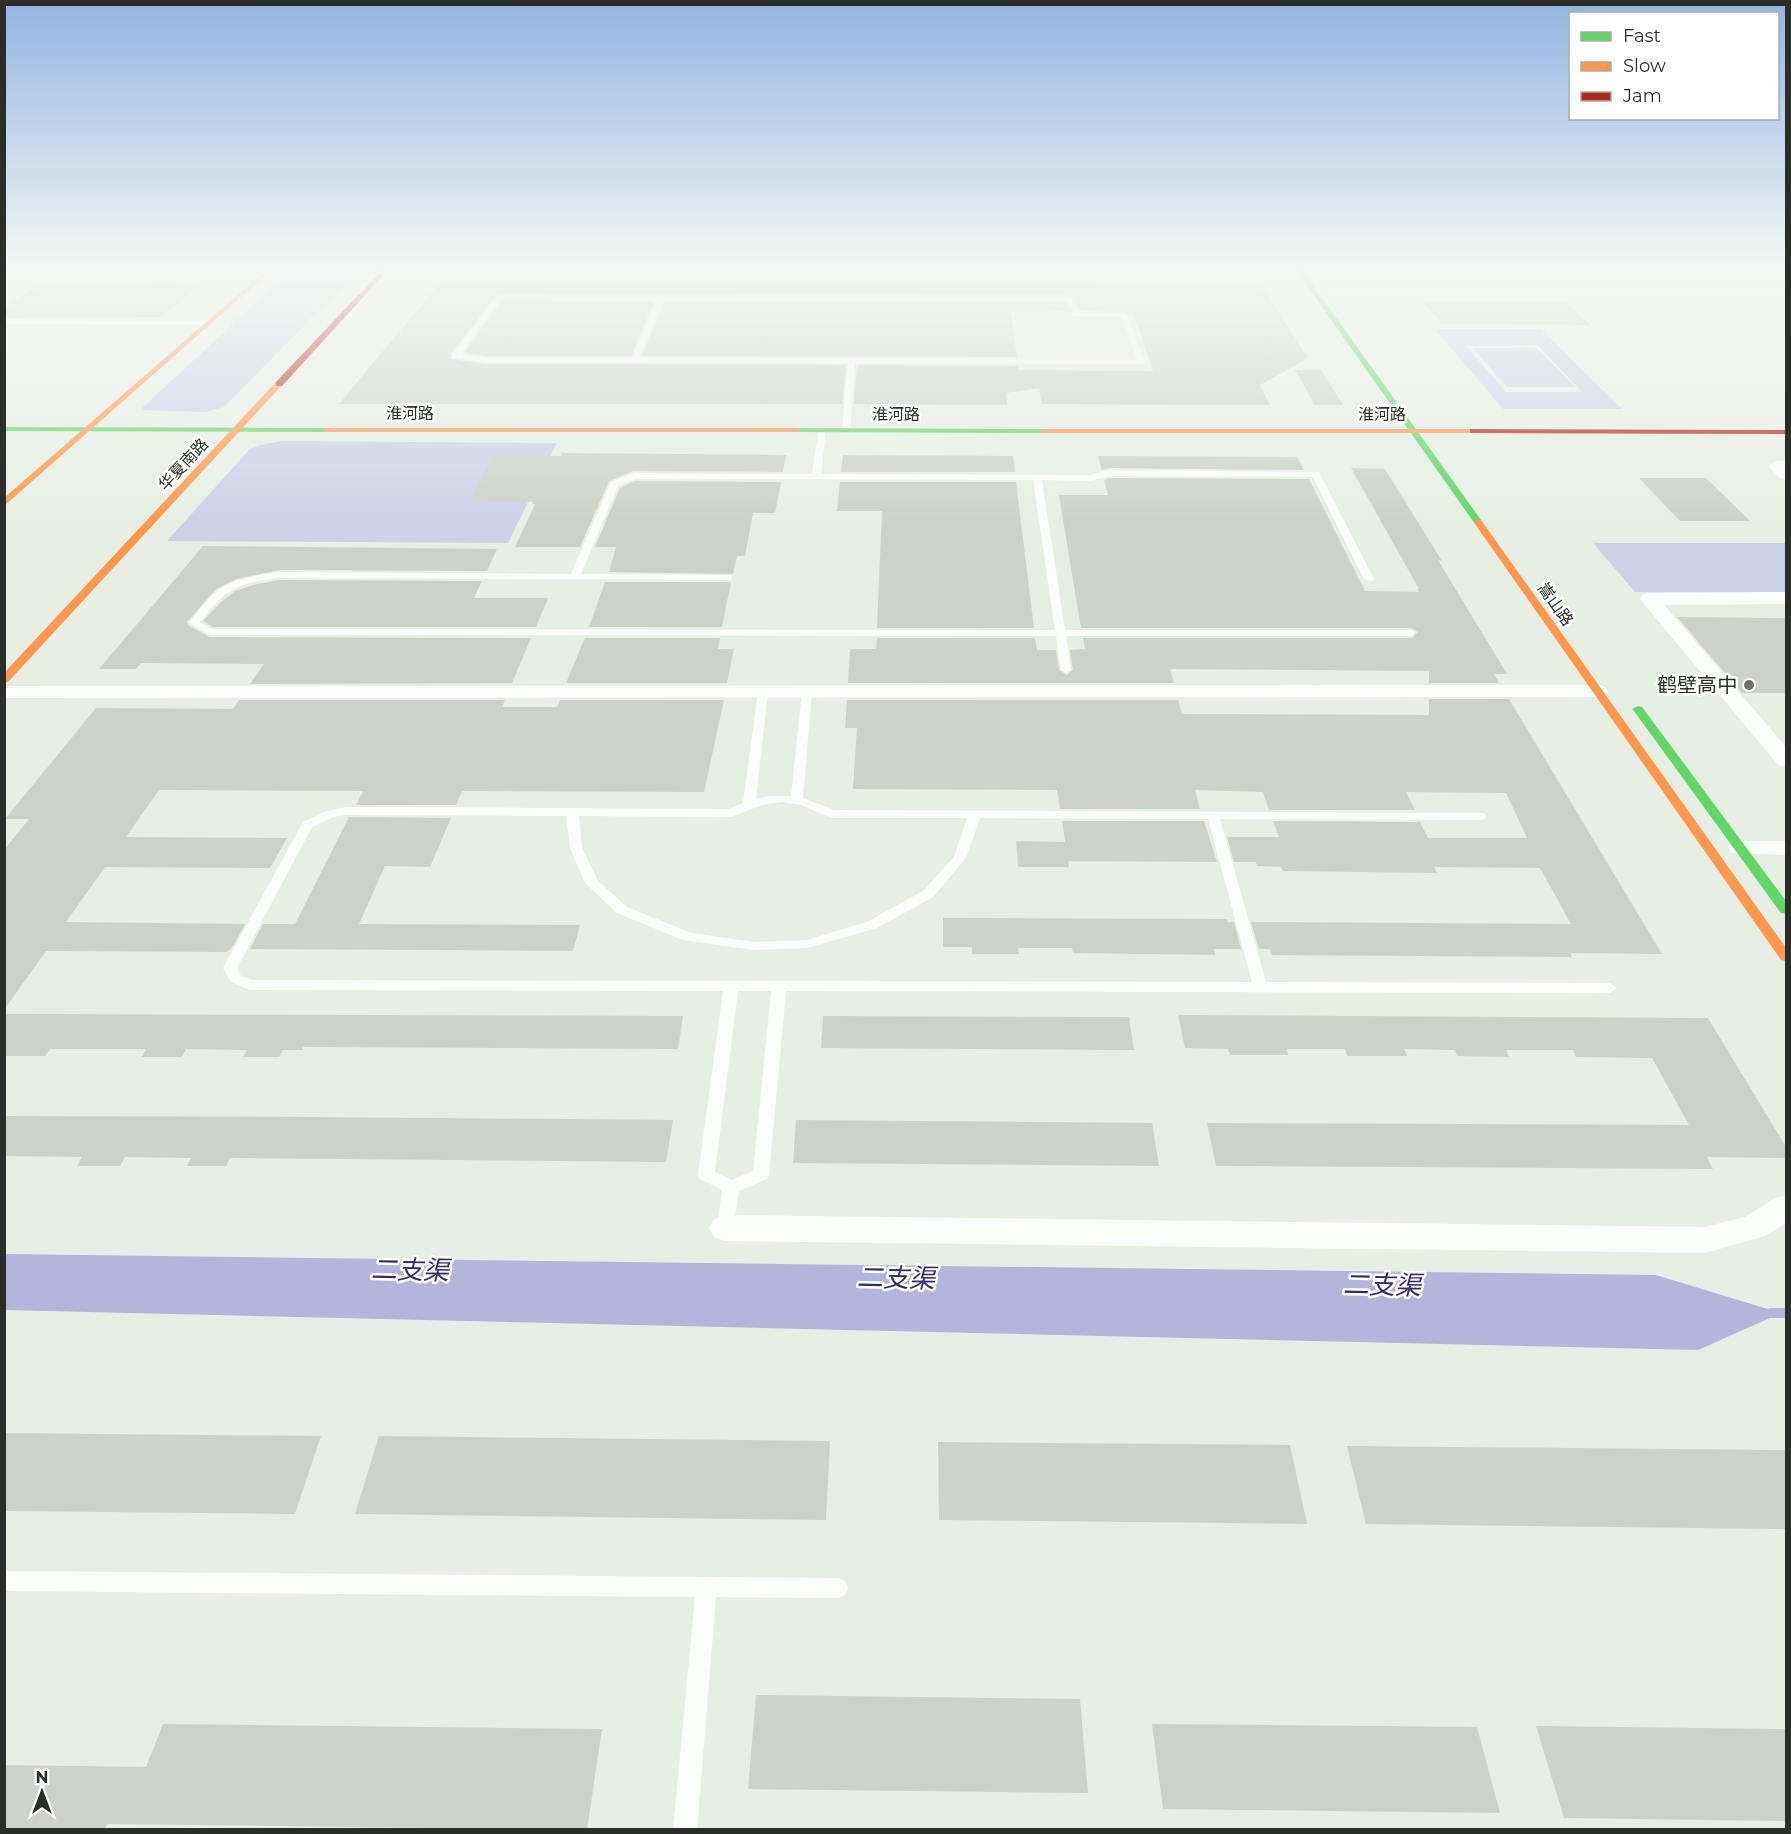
<svg xmlns="http://www.w3.org/2000/svg" width="1791" height="1834" viewBox="0 0 1791 1834" font-family="Montserrat,'Noto Sans SC',sans-serif">
  <style>
    .green { fill: #cdd1e7; fill-rule: evenodd }
    .water { fill: #b4b5db }
    .lines { fill: none; stroke-linecap: round; stroke-linejoin: round }
    .stream { stroke: #b4b5db; stroke-width: 10 }
    .building { fill: #ccd2ca }
    .lane { fill: #fbfdfb; fill-rule: evenodd }
    .street { fill: #fbfdfb; fill-rule: evenodd }
    .fast { fill: #63d668; fill-rule: evenodd }
    .slow { fill: #ff974d; fill-rule: evenodd }
    .jam { fill: #b3261e; fill-rule: evenodd }
    .poi-dot { fill: #6c726a; stroke: #fff; stroke-width: 2 }
    .labels { text-anchor: middle; stroke-width: 5; stroke-linejoin: round; paint-order: stroke }
    .far-street-label { font-size: 16px; fill: #292f28; stroke: #fff }
    .poi-label { font-size: 20px; fill: #292f28; stroke: #fff; text-anchor: end }
    .near-water-label { font-size: 26px; font-style: italic; fill: #33296f; stroke: #fff }
  </style>
  <rect width="100%" height="100%" fill="#e7efe4"/>
  <!-- green -->
  <path class="green" d="M290,281H341L346,283L224,407L205,412L144,410L142,408L277,283Z
    M1435,329H1541L1622,409H1503ZM1537,345L1582,392H1506L1466,346Z
    M1473,348H1537L1575,387H1507Z
    M283,441L557,443L508,543L167,541L249,450L260,445Z
    M1593,543H1786V592H1635Z"/>
  <!-- water -->
  <path class="water" d="M5,1254L1656,1275L1781,1313L1698,1350L5,1310Z"/>
  <g class="lines">
    <!-- stream -->
    <path class="stream" d="M1771,1313H1786"/>
  </g>
  <!-- building -->
  <path class="building" d="M155,279L172,280L176,285H200L161,317L4,318V308L39,285H149Z
    M877,283L1261,285L1308,358L1260,385L1270,405L1042,404L1039,388L1006,393L1007,405L854,404L857,365L1018,366L1019,370L1153,371L1133,312L1080,311L1076,298L1071,295L498,293L451,353V359L486,364L846,365L842,404H339L439,284Z
    M501,301L654,302L631,356H486L465,352Z
    M1422,301H1565L1590,325L1442,324Z
    M665,302L1066,303L1069,311L1011,312L1017,357L642,356Z
    M1295,370H1321L1343,405H1315Z
    M562,453L786,455L783,472L633,471L609,481L580,547H515L535,504H532L533,502L470,501L494,455L561,456Z
    M843,455L1013,456L1015,472H841Z
    M1098,456L1297,457L1304,470L1110,468L1102,470Z
    M1351,468L1385,469L1442,561L1438,560L1507,674H1494L1499,683H1429V671L1170,669L1174,683H848L850,649H876L877,638H1035L1037,650H1056L1059,670L1067,675L1073,670L1070,650L1085,649L1083,638H1412L1418,632L1411,628H1081L1059,495H1108L1104,480L1110,478L1309,479L1365,591L1419,592L1417,589H1419Z
    M1639,478H1706L1750,521H1680Z
    M635,481L781,482L775,513H753L745,556H737L733,574L609,572L616,547H595L620,488Z
    M840,482H1016L1034,628H877L882,511H837Z
    M203,546L497,549L487,571L279,570L236,579L216,589L187,622L188,625L209,637L531,638L512,683L250,684L264,664L141,663L136,669H99Z
    M279,580L482,581L474,598H548L536,627H213L203,621L220,603L235,591L253,585Z
    M605,582H731L722,627H589Z
    M1677,617L1786,618V693H1742Z
    M585,638H720L718,649H734L727,683H566Z
    M1429,699H1509L1662,954L1570,953L1572,957L1272,955L1270,949H1259L1251,922L1571,924L1540,868L1434,867L1437,873L1283,871L1281,867L1257,866L1256,862H1234L1227,837H1279L1273,821L1420,822L1428,838H1527L1506,793L1406,792L1415,810H1269L1263,792L1195,790L1200,809H1060L1057,790L853,789L857,728H845L847,700H1178L1182,714L1429,715Z
    M239,700H505L502,707H557L560,700H724L704,792L462,791L456,805H356L363,791L159,790L126,837L287,838L270,868L105,867L66,922L245,924L231,949L226,952L46,951L4,1010V850L29,819H5L96,708L233,709Z
    M349,817L451,818L430,867L385,866L359,924L580,925L573,951L250,949L263,924H295Z
    M1062,821H1204L1217,862L1068,861Z
    M1016,841L1065,842L1069,867H1018Z
    M943,918L1227,919L1228,922H1234L1241,949H1214L1215,955L1073,953L1072,948H1018L1019,954H972V947H943Z
    M4,1014L357,1015L683,1016L678,1049L303,1047L302,1050H283L279,1057H243L247,1050L186,1049L182,1057H142L146,1049H50L45,1056H4Z
    M1178,1015L1708,1018L1786,1147V1158L1707,1157L1713,1169L1216,1166L1207,1123L1689,1125L1652,1058L1576,1057L1573,1050H1506L1509,1057L1457,1056L1455,1050L1404,1049L1407,1056H1347L1345,1049H1287L1288,1055H1230L1228,1049L1185,1048Z
    M823,1016L1129,1017L1134,1050L821,1048Z
    M4,1116L314,1117L673,1120L666,1162L230,1158L226,1166H187L191,1158L125,1157L120,1166H77L82,1157L4,1156Z
    M796,1120L1152,1123L1159,1166L793,1163Z
    M4,1433L321,1436L295,1514L4,1511Z
    M379,1436L830,1441L826,1520L355,1514Z
    M938,1442L1290,1445L1307,1524L939,1520Z
    M1347,1446L1786,1450V1529L1366,1524Z
    M756,1695L1080,1699L1088,1793L748,1789Z
    M163,1724L602,1729L587,1830L107,1824L105,1830H4V1765L146,1767Z
    M1152,1724L1477,1727L1500,1813L1163,1809Z
    M1536,1726L1786,1729V1821L1564,1818Z"/>
  <g class="lines">
    <!-- lane -->
    <path class="lane" d="M1330,288L1786,289V293L1328,291Z
      M498,295L1071,297L1074,299L1078,313L1127,314L1145,362L1141,364L855,363L850,430L846,432L842,430L848,363L486,362L453,358V354ZM500,299L657,300L632,358H486L461,354ZM664,300L1068,301L1073,316L1122,317L1137,360L639,358Z
      M4,320L209,321L212,323L209,325L4,324Z
      M819,428L826,430L821,474L1089,475L1110,470L1319,472L1374,579L1372,581L1364,579L1313,477L1110,476L1089,481L1042,480L1065,630H1411L1416,633L1411,636H1066L1071,670L1066,673L1061,670L1056,636L210,635L189,623C218,583 231,579 279,572L571,574L611,482L634,473L812,474ZM635,479L1033,480L1055,630L212,629L200,622C228,588 235,584 279,578L732,580V576L729,575L581,574L618,486Z
      M763,689L768,692L756,799L770,796H791L802,692L807,689L812,692L803,798L834,810L1484,813L1486,816L1484,819L1480,820L1220,819L1266,982L1610,983L1617,988L1610,993L786,991L769,1175L767,1179L739,1191L733,1228L731,1233L725,1235L719,1233L717,1228L722,1190L700,1179L698,1175L723,991L250,990L231,982L223,968L303,822L326,811L346,807L729,809L743,803L758,692ZM782,802L801,805L832,818H967L954,857L923,891L867,922L807,940L754,942L691,933L627,907L598,881L582,848L579,816L731,817L762,805ZM346,815L566,816L570,848L585,883L617,913L683,940L754,950L807,948L877,928L933,897L966,858L980,818L1208,819L1252,982L252,980L241,976L237,968L312,827L333,817ZM738,991H771L753,1171L732,1180L715,1172Z
      M4,1571L838,1578L845,1581L848,1588L845,1595L838,1598L716,1597L697,1830H673L695,1597L4,1591Z"/>
    <!-- street -->
    <path class="street" d="M4,270L1303,271L1309,275L1303,279L4,277Z
      M1776,461H1786V480L1780,478L1768,466Z
      M1786,592V604L1664,605L1786,747V767L1778,765L1640,599L1642,595L1649,593Z
      M1598,685L1605,687L1608,691L1605,695L1598,697L4,698V686Z
      M1741,841H1786V855L1732,853L1729,848L1732,843Z
      M1786,1195V1223L1765,1236L1705,1253L725,1241L714,1237L709,1228L714,1219L725,1215L1705,1227L1745,1217L1775,1198Z"/>
    <!-- fast -->
    <path class="fast" d="M1296,270H1302L1481,520V524H1475Z
      M4,427L328,428L332,430L328,432L4,431Z
      M794,428L1044,429L1048,431L1044,433L797,432L793,430Z
      M1638,706L1642,707L1786,901V914L1781,913L1634,711L1632,709Z"/>
    <!-- slow -->
    <path class="slow" d="M266,270H272L4,506V498Z
      M276,382L283,384L8,682L4,683V673Z
      M325,428H797L801,430L797,432H328L324,430Z
      M1041,429H1473L1477,431L1473,433H1041Z
      M1475,520H1481L1786,948V961L1781,960L1475,524Z"/>
    <!-- jam -->
    <path class="jam" d="M382,270H388L282,386H276V382Z
      M1470,429L1786,430V434L1473,433H1470Z"/>
  </g>
  <!-- sky -->
  <linearGradient id="sky" x2="0" y2="1"><stop stop-color="#93b4e3"/><stop offset="0.51" stop-color="#f4f8f3"/><stop offset="1" stop-color="#f4f8f3" stop-opacity="0"/></linearGradient>
  <rect width="1791" height="526" fill="url(#sky)"/>
  <!-- markers -->
  <circle class="poi-dot" cx="1749" cy="685" r="6"/>
  <g class="labels">
    <!-- far-street labels -->
    <g class="far-street-label">
      <text x="410" y="419">淮河路</text>
      <text x="896" y="420">淮河路</text>
      <text x="1382" y="420">淮河路</text>
      <text transform="translate(183 464) rotate(-47)" y="6">华夏南路</text>
      <text transform="translate(1556 604) rotate(55)" y="6">嵩山路</text>
    </g>
    <!-- poi labels -->
    <g class="poi-label">
      <text x="1737" y="692">鹤壁高中</text>
    </g>
    <!-- near-water labels -->
    <g class="near-water-label">
      <text transform="translate(410 1270) rotate(1)" y="9">二支渠</text>
      <text transform="translate(896 1278) rotate(1)" y="9">二支渠</text>
      <text transform="translate(1382 1285) rotate(1)" y="9">二支渠</text>
    </g>
  </g>
  <!-- border -->
  <rect width="1791" height="1834" fill="none" stroke="#292f28" stroke-width="12"/>
  <!-- legend -->
  <rect x="1569" y="12" width="210" height="108" fill="#ffffff" stroke="#a9aca9" stroke-width="1.5"/>
  <rect x="1581" y="32" width="30" height="9" fill="#63d668" stroke="#a9aca9" stroke-width="1.5"/>
  <text x="1623" y="42" font-size="18" fill="#292f28">Fast</text>
  <rect x="1581" y="62" width="30" height="9" fill="#ff974d" stroke="#a9aca9" stroke-width="1.5"/>
  <text x="1623" y="72" font-size="18" fill="#292f28">Slow</text>
  <rect x="1581" y="92" width="30" height="9" fill="#b3261e" stroke="#a9aca9" stroke-width="1.5"/>
  <text x="1623" y="102" font-size="18" fill="#292f28">Jam</text>
  <!-- north arrow -->
  <g transform="translate(42 1792)" stroke="#ffffff" stroke-width="4.5" paint-order="stroke">
  <path d="M0-4.5L10 22L0 15L-10 22Z" fill="#292f28"/>
  <text y="-9" font-size="16" font-weight="bold" text-anchor="middle" fill="#292f28">N</text>
  </g>
</svg>
